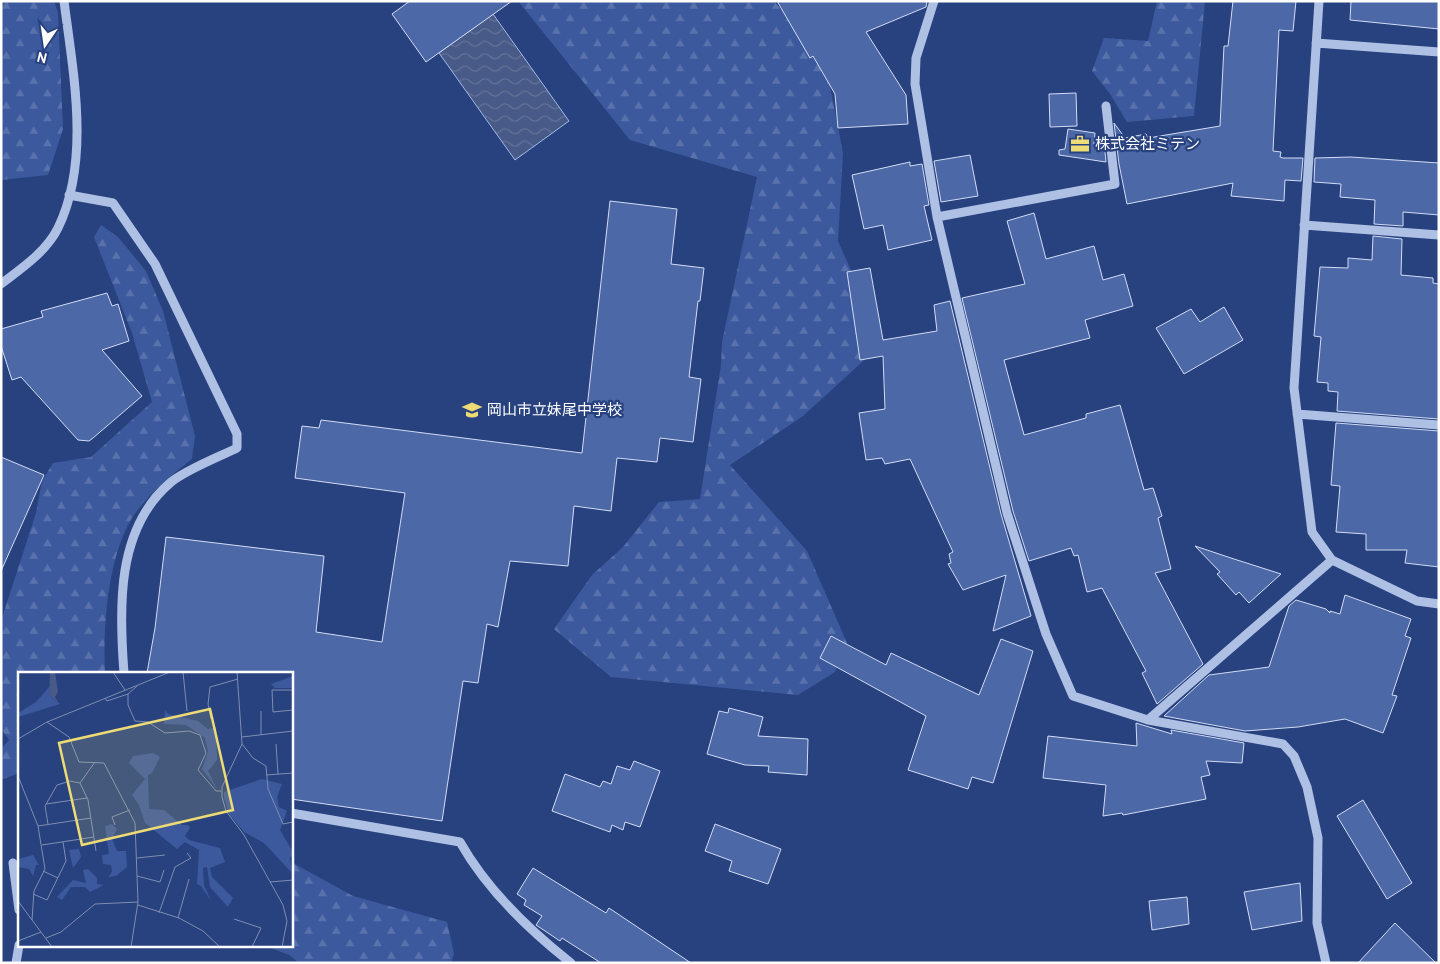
<svg xmlns="http://www.w3.org/2000/svg" width="1440" height="964" viewBox="0 0 1440 964" font-family="Overpass,'Noto Sans JP',sans-serif">
  <style>
    .forest { fill: url(#forest-firs) }
    .water { fill: url(#water-waves); stroke: #a3b9e6 }
    .building { fill: #4c68a6; stroke: #d2dcf5 }
    .lines { fill: none; stroke-linecap: round; stroke-linejoin: round }
    .minor { stroke: #afc0e5; stroke-width: 9 }
    .labels { text-anchor: middle; stroke-width: 4.5; stroke-linejoin: round; paint-order: stroke }
    .poi-label { font-size: 15px; fill: #fff; stroke: #28427f; text-anchor: start }
    .inset-road { fill: none; stroke: #7e8eb2; stroke-width: 1 }
    .view { fill: #eddb75; fill-opacity: 0.15; stroke: #eddb75; stroke-width: 2.5 }
    .inset-edge { fill: none; stroke: #fff; stroke-width: 2.5 }
  </style>
  <defs>
    <pattern id="forest-firs" width="22" height="20" patternUnits="userSpaceOnUse" patternTransform="scale(1.25)"><rect width="22" height="20" fill="#3c599d"/><path d="M5 1l3.5 6h-7zM16 11l3.5 6h-7z" fill="#5972ac"/></pattern>
    <pattern id="water-waves" width="16" height="10" patternUnits="userSpaceOnUse" patternTransform="scale(1.25)"><rect width="16" height="10" fill="#485a87"/><path d="M0 5q4-4 8 0t8 0" fill="none" stroke="#637399"/></pattern>
  </defs>
  <rect width="100%" height="100%" fill="#28427f"/>
  <!-- forest -->
  <path class="forest" d="M1,1H54L58,13L63,129L48,175L1,180Z
    M518,1H774L825,61L843,153L838,241L883,343L803,416L730,465L807,551L847,643L835,672L798,695L611,677L554,629L592,575L623,547L659,502L700,499L721,365L722,342L757,177L630,140Z
    M1157,1H1205L1194,116L1127,122L1110,94L1092,71L1104,38L1148,41Z
    M101,225L118,237L146,271L163,311L195,436L192,459C170,476 141,500 128,525C107,567 103,627 105,673H19V773L1,780V749L9,740L1,729V621L36,513L42,481L53,463L91,457L152,402L132,333L94,237Z
    M291,862L353,896L447,922L454,954L451,963H299L289,955L263,945H291Z"/>
  <!-- water -->
  <path class="water" d="M493,14L569,121L515,160L439,53Z"/>
  <!-- building -->
  <path class="building" d="M410,1H512L426,62L392,14Z
    M777,1H927L926,7L866,32L906,95L908,124L838,128L835,94L813,56L810,58Z
    M1233,1H1296L1293,31L1279,30L1273,151L1281,152L1280,157L1283,158H1303L1301,181L1285,180L1284,201L1231,196L1233,183L1127,204L1119,164L1114,123L1125,138L1146,134L1148,138L1220,126L1224,46H1228Z
    M1351,1H1439V29L1350,20Z
    M1076,93L1077,126L1050,127L1049,94Z
    M1068,129L1095,133L1094,144L1104,142L1106,162L1059,155V150L1065,149Z
    M970,155L978,196L941,202L934,161Z
    M1351,157L1439,163V215L1403,212V226L1374,224L1375,200L1340,197L1341,184L1314,182L1315,158Z
    M910,162V166L922,164L929,205L924,206L932,240L888,250L883,225L864,229L852,175Z
    M610,201L677,209L671,264L704,268L700,301H698L689,377L701,379L693,442L660,438L657,462L617,458L611,511L574,506L568,566L510,561L498,627L487,624L478,683L463,681L442,821L291,799V673H147L155,628L166,537L324,556L316,632L382,642L405,493L295,478L302,426L319,428L321,420L582,453Z
    M1034,213L1046,259L1094,246L1103,280L1124,274L1133,306L1085,320L1090,338L1004,360L1024,435L1086,418V414L1120,405L1144,490L1153,488L1162,516L1158,518L1171,569L1155,573L1203,664L1157,704L1142,673L1146,671L1102,588L1087,592L1078,555L1074,556L1071,548L1029,561L1013,511L962,298L1025,284L1007,221Z
    M1373,236L1402,239L1401,275L1433,278V283L1439,284V419L1337,411L1338,392L1328,391V383L1317,382L1321,337L1314,336L1320,267L1348,268V258L1372,260Z
    M870,268L883,340L937,331L934,305L950,301L1001,514L1031,616L993,631L1006,575L963,590L948,564L951,563L949,554L953,552L910,459L885,464L882,458L866,460L859,413L885,409L883,356L860,360L847,272Z
    M107,293L112,306L118,304L129,341L102,350L142,396L93,438L89,441L78,440L21,377L12,380L1,346V329L43,317L41,311Z
    M1224,307L1243,340L1184,374L1156,328L1191,309L1200,322Z
    M1336,423L1439,431V567L1405,563L1407,550H1366V534L1336,532L1340,486L1331,485Z
    M1,457L44,475L1,571Z
    M1195,546L1234,559L1281,574L1249,603L1239,592L1236,595L1217,574L1220,572Z
    M1345,595L1411,619L1405,636L1411,638L1392,695L1397,696L1383,733L1345,719L1298,727L1245,731L1164,716L1209,675L1269,667L1289,606L1296,600L1326,609L1330,613V611L1340,614Z
    M831,636L886,665L891,653L979,695L1001,639L1033,651L993,783L972,777L968,789L908,770L926,716L820,658Z
    M729,708L763,717L758,736L808,739L807,775L768,772L769,766L745,765L707,754L719,711L728,713Z
    M1136,723L1172,734L1171,730L1244,743L1242,763L1206,761L1210,775L1201,777L1206,799L1123,815L1122,813L1103,816L1106,785L1043,778L1048,736L1137,746Z
    M634,761L660,771L640,827L625,822L623,830L612,825L610,832L552,811L565,774L600,787L603,781L611,784L617,766L630,770Z
    M1363,800L1412,883L1387,899L1337,816Z
    M715,824L781,849L768,884L729,871L732,861L705,851Z
    M533,868L606,913L609,908L691,963H601L562,938L560,941L536,925L542,916L524,905L526,900L517,894Z
    M1300,883L1302,921L1252,930L1244,892Z
    M1187,897L1189,924L1152,930L1149,901Z
    M1395,923L1436,963H1358Z"/>
  <g class="lines">
    <!-- minor -->
    <path class="minor" d="M934,1L916,58L915,84L937,217L1007,513L1046,634L1073,696L1148,720L1283,744L1294,756L1307,787L1318,838L1317,923L1326,963
      M1319,1L1294,388L1312,532L1332,560L1417,601L1439,604
      M1316,43L1439,52
      M69,195L113,203L155,264L237,434V448C219,457 185,470 170,483C116,529 119,609 124,673
      M937,217L1115,184L1106,106
      M1304,225L1439,235
      M1,284C22,268 46,252 58,228C91,160 73,72 64,1
      M1297,414L1439,425
      M1148,720L1332,560
      M291,813L460,842C486,888 529,930 571,963
      M13,863L19,910
      M16,963L19,945"/>
  </g>
  <!-- icons -->
  <defs>
    <g id="office-bare" transform="scale(1.5)"><path d="M-6-3h4V-5.5h4V-3h4V5H-6ZM-1-4.5V-3h2v-1.5ZM-6 0V1H6V0Z" fill="#eddb75" stroke="#28427f" stroke-width="2.5" paint-order="stroke"/></g>
    <g id="school-bare" transform="scale(1.5)"><path d="M0-5L7-2L0 1L-7-2ZM-4 1L0 2.5L4 1V4Q0 6-4 4Z" fill="#eddb75" stroke="#28427f" stroke-width="2.5" paint-order="stroke"/></g>
  </defs>
  <g fill-rule="evenodd">
    <use href="#office-bare" x="1080" y="144"/>
    <use href="#school-bare" x="472" y="410"/>
  </g>
  <g class="labels">
    <!-- poi labels -->
    <g class="poi-label">
      <text x="1095" y="149">株式会社ミテン</text>
      <text x="487" y="415">岡山市立妹尾中学校</text>
    </g>
  </g>
  <!-- overview -->
  <g transform="translate(18 672)">
    <rect width="275" height="275" fill="#28427f"/>
    <path d="M275,4V16H257L253,12ZM147,38L150,42L180,49L190,57L198,55L199,88L190,99L199,117L184,97L190,80L187,66L168,53L146,52ZM135,81L142,85L134,101L130,103L131,137L146,138L164,153H170L172,156L167,164L171,168L202,176L207,190L192,196L194,205L215,226L210,235L192,215L189,195L185,196L186,213L193,229L183,214L179,212L181,178L167,170L159,177L127,151L121,133L114,123L127,107L111,91L115,84ZM244,107L264,112L259,125L261,135L269,139L262,158L275,180V186L272,185L274,201L246,171L226,160L211,142L206,126V120ZM94,152L99,157L94,167L99,179H108L109,195L98,204L90,205L94,200L93,193L85,192L84,183L91,182L87,154ZM61,177L63,185L55,196L51,178ZM15,183L21,193H18L15,204L11,197L0,195V187ZM70,197L79,206V212L86,213L72,220L67,215H53L44,228L39,225L55,208L68,211L65,198Z" fill="#3c599d"/>
    <path d="M32,14L31,23L42,32L0,45V41L18,30Z" fill="#3c599d"/>
    <path d="M32,0H37L40,20L37,25L40,30L31,23Z" fill="#485a87"/>
    <path class="inset-road" d="M95,0L107,18M165,0L169,39M219,0L224,72L204,115V125L208,139L226,163L265,233L269,249L264,275M119,14L110,22V33L117,49L130,50L147,61L171,59L182,63L188,81L180,98L198,119H203M275,18H254L255,40L275,38M87,26L89,29L110,22M243,39V63M193,47L190,32L192,15L220,7M29,50L51,65L61,90L86,91L117,151L120,230L113,275M224,65L275,59M0,67L29,50L152,0M224,72L235,86L248,94L250,117L265,152L275,150M258,72L260,102M248,103L275,101M0,104L20,154L27,197L16,219L14,248M62,111L77,90M28,132L69,126M30,152L27,134L39,113L52,109L62,111L70,128L78,179M97,153L94,145L112,138M20,154L73,146M24,173L76,165M119,186L147,183M25,199L40,206M119,204L142,210L146,198M252,210L275,208M15,222L29,228L48,189L45,170M0,229L34,275M120,233L161,246L185,259L202,275M141,241L157,195L173,186L169,181M160,246L171,207M216,247L243,256L234,275M28,266L43,260L77,232L120,230M0,269L23,260"/>
    <path class="view" d="M192,37L215,138L64,173L41,71Z"/>
    <rect width="275" height="275" class="inset-edge"/>
  </g>
  <!-- border -->
  <rect width="1440" height="964" fill="none" stroke="#ffffff" stroke-width="5"/>
  <!-- north arrow -->
  <g transform="translate(45 45) rotate(193)" stroke="#28427f" stroke-width="4" paint-order="stroke">
  <path d="M0-4L9 19L0 12L-9 19Z" fill="#ffffff"/>
  <text y="-8" font-size="14" font-weight="bold" text-anchor="middle" fill="#ffffff">N</text>
  </g>
</svg>
